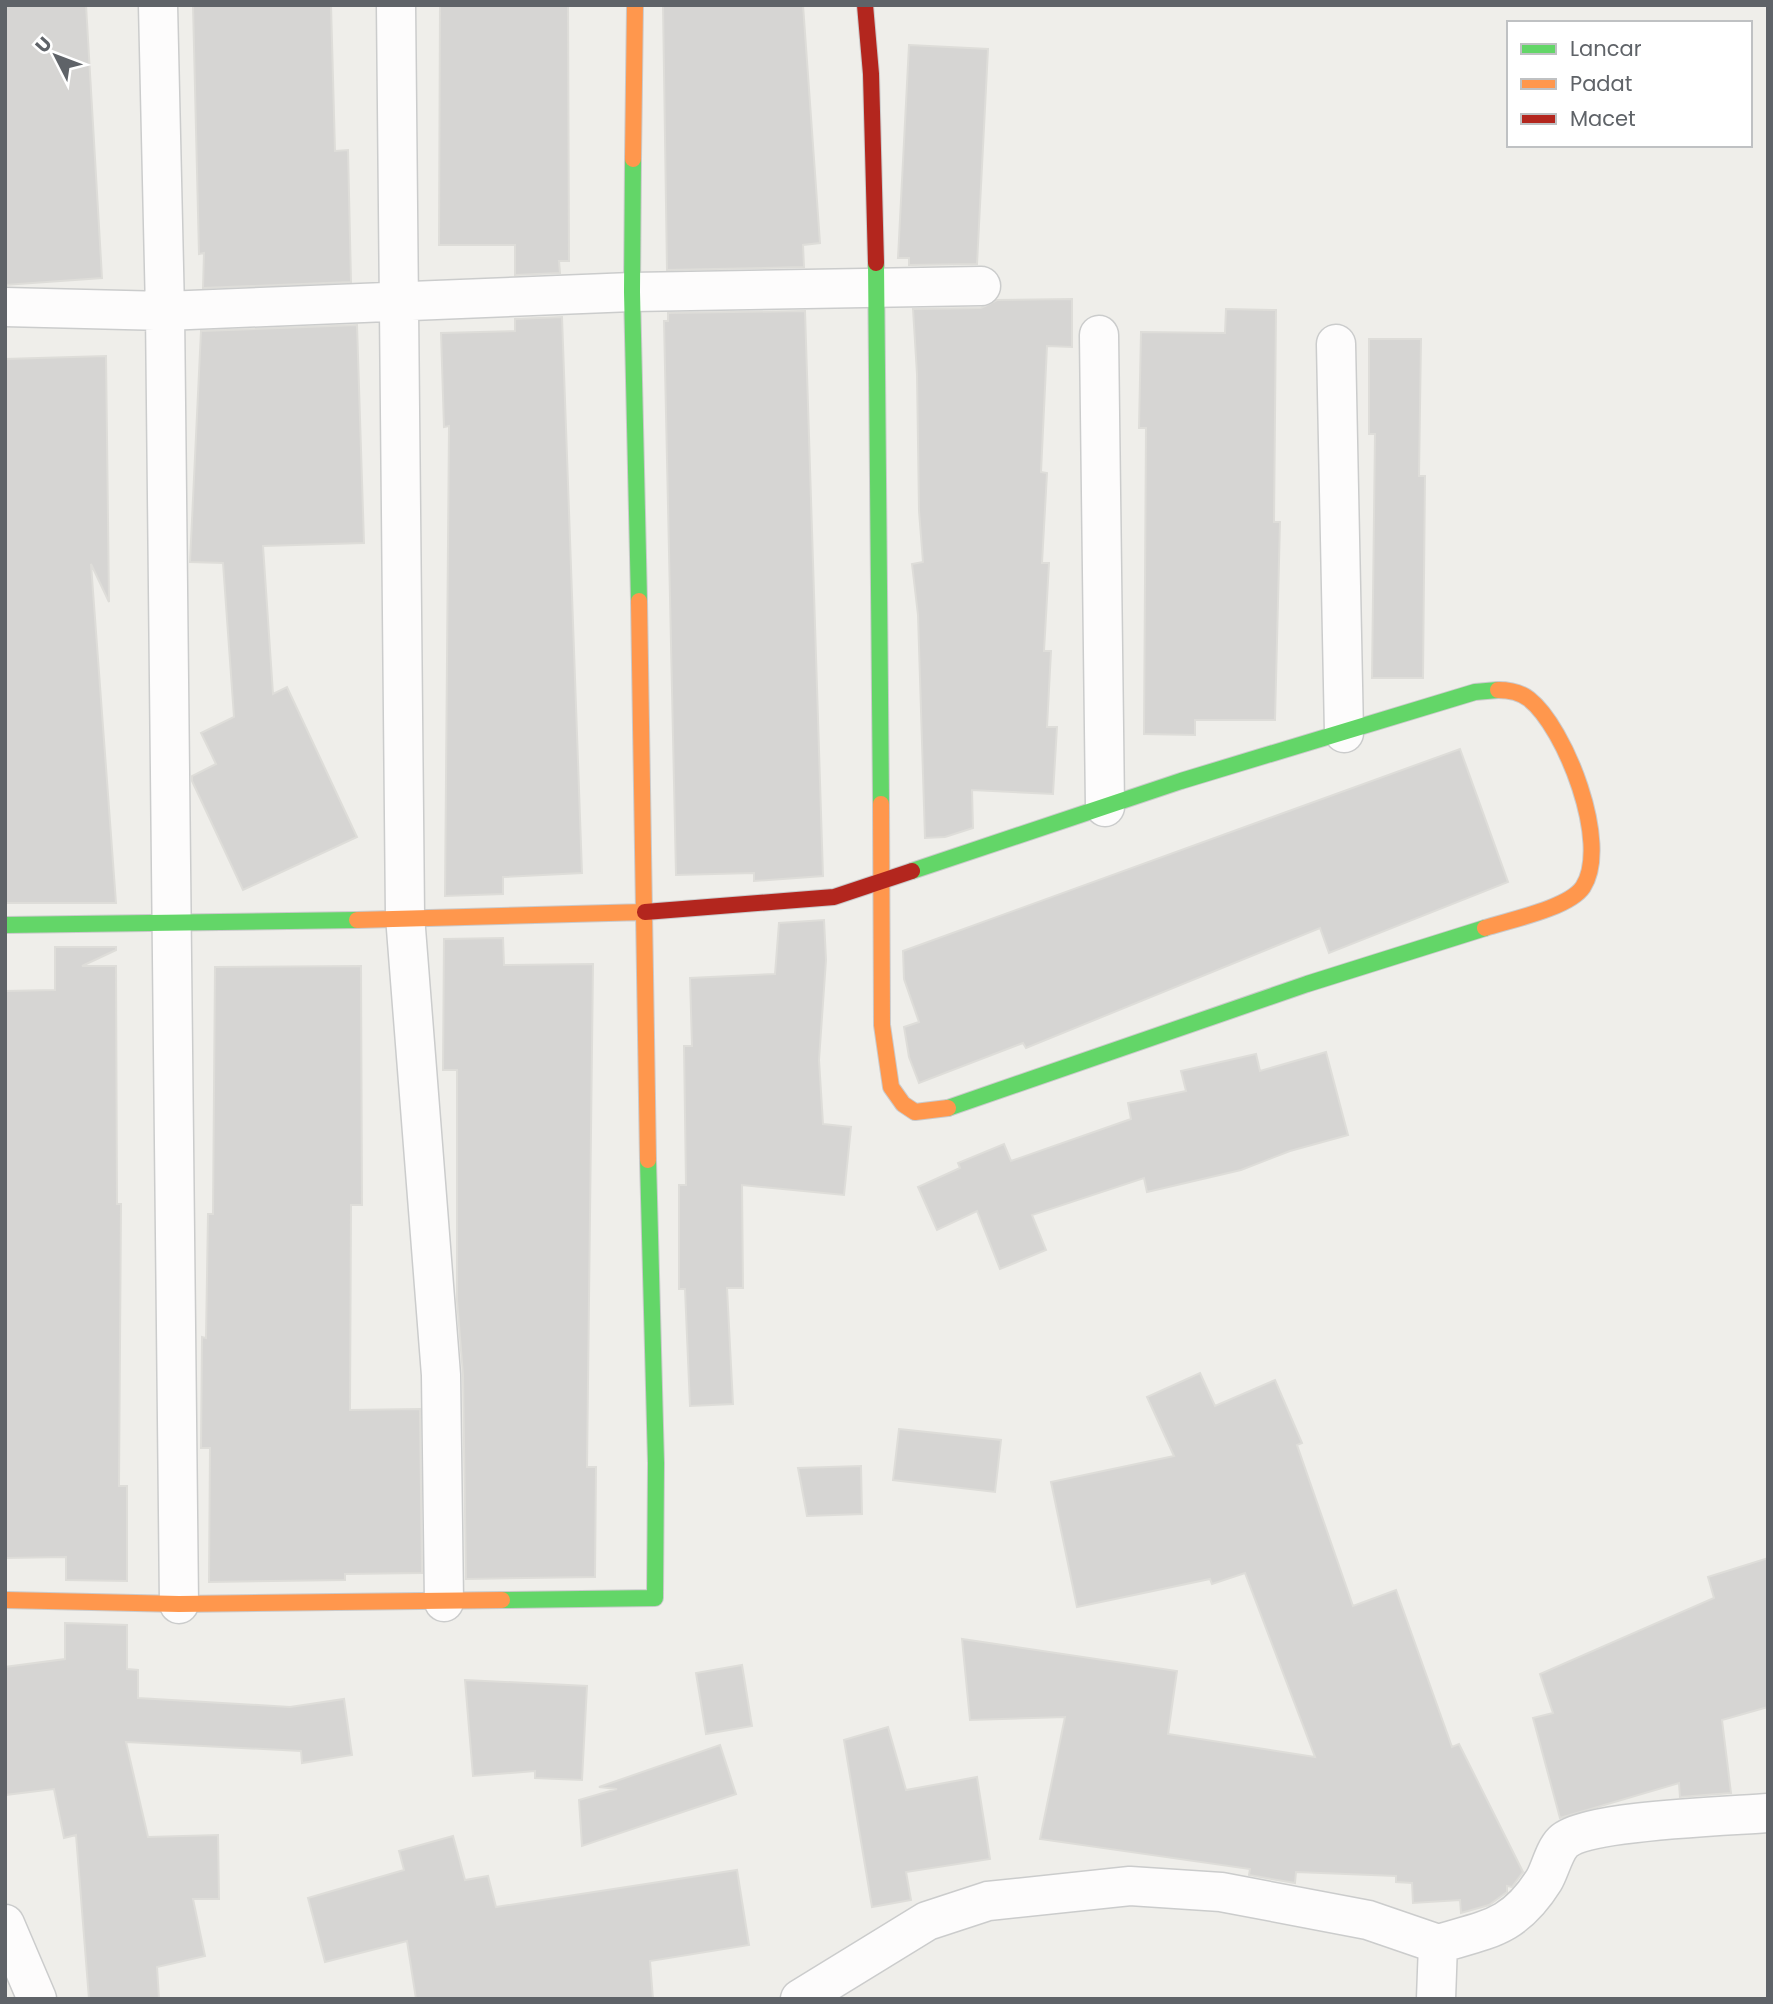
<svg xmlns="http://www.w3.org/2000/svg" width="1773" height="2004" viewBox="0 0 1773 2004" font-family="Poppins,sans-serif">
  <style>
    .building { fill: #d6d5d3; stroke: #deddd9; stroke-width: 2 }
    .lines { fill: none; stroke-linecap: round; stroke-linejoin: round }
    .street-casing { stroke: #cbcccc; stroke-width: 41 }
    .fast-casing { stroke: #cacacb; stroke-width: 18 }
    .slow-casing { stroke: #cacacb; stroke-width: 18 }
    .jam-casing { stroke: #cacacb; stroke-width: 18 }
    .street { stroke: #fdfcfc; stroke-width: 38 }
    .fast { stroke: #63d668; stroke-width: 16 }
    .slow { stroke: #ff974d; stroke-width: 16 }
    .jam { stroke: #b3261e; stroke-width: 16 }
  </style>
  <rect width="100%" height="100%" fill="#efeeea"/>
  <!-- building -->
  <path class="building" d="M5,5H86L102,278L5,285Z
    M193,5H331L335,151L348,150L351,282L203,288L204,253L199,254Z
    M440,5H568L569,261H559L560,273L515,275V245H439Z
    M663,5H803L820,243L803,245L804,267L667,270Z
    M909,45L988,49L977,264L909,265V258H898Z
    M1072,299V347L1047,346L1041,472L1047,473L1042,563H1049L1044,651H1051L1047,727H1057L1053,794L972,790L973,828L945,837L925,838L918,615L912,564L923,562L919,511L917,374L913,309L981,308L997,300Z
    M1226,309L1276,310L1274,522H1280L1275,720H1195V735L1144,734L1146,428H1139L1141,332L1225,333Z
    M805,311L823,876L754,881V873L676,875L664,321H668V313Z
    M562,317L582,873L503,877V894L445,896L449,426L444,427L441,333L515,331V319Z
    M357,325L364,543L263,546L273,694L287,687L357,837L243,890L192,781V776L216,764L201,733L234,717L223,563L190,562L201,331Z
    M1369,339H1421L1419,476H1425L1423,678H1372L1375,434H1369Z
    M106,356L109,602L91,564L116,903H5V359Z
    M1460,749L1508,882L1329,953L1320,928L1026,1048L1023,1043L919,1083L909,1057L904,1027L919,1022L904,979L903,951Z
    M824,920L826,960L819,1060L823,1124L851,1127L844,1195L742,1185L743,1288H727L733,1404L690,1406L685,1289H679V1185H686L684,1046H692L690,978L775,974L779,923Z
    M503,938L504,965L593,964L587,1467H596L595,1577L466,1579L463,1375L457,1300V1070H443L444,939Z
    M55,947H116V950L82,966H116L117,1204H121L119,1486H127V1581L66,1580V1557L5,1558V991L55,990Z
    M361,966L362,1205H351L350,1410L420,1409L422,1573L345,1574V1580L209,1582L210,1448H201L202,1337L206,1338L208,1214H213L215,967Z
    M1326,1052L1348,1135L1290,1151L1241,1170L1147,1192L1144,1178L1032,1215L1046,1250L1000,1269L977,1211L937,1230L918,1187L960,1168L958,1163L1004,1144L1011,1161L1131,1119L1128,1103L1186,1091L1181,1071L1256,1054L1260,1071Z
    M1200,1373L1215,1406L1275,1380L1302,1443L1297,1445L1353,1606L1396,1590L1452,1747L1459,1744L1523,1872L1512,1887L1507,1886V1892L1489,1905L1461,1913L1460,1900L1413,1903L1412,1883L1396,1882V1876L1296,1872L1295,1883L1249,1875L1250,1869L1040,1839L1065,1717L970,1720L962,1639L1177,1671L1168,1734L1315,1757L1245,1573L1212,1584L1210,1579L1077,1607L1051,1482L1174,1456L1147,1397Z
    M899,1429L1001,1440L995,1492L893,1480Z
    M861,1466L862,1514L807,1516L798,1468Z
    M1768,1558V1707L1722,1720L1731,1793L1680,1797L1679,1783L1560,1818L1533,1718L1553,1713L1540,1674L1714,1598L1708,1577Z
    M65,1623L127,1625V1669L138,1670V1698L290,1707L344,1699L352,1755L302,1763L301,1751L126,1742L148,1837L218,1835L219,1899H193L205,1956L157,1967L159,1999H89L76,1835L64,1838L54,1789L5,1795V1667L65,1659Z
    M742,1665L752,1726L706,1734L696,1673Z
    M465,1680L587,1686L582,1780L535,1778V1771L473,1776Z
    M888,1727L906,1790L977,1777L990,1859L906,1872L911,1900L872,1907L844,1740Z
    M720,1745L736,1794L582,1846L579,1800L617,1789L599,1787Z
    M453,1836L465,1880L488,1876L496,1907L737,1870L749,1945L650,1961L653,1999H416L407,1941L325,1962L308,1898L404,1870L399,1851Z"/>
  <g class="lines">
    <!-- street casing -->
    <g class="street-casing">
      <path id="street" d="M158,5L165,311L179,1604
        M396,5L405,916L441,1375L444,1602
        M5,307L165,311L632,292L981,286
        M1099,335L1105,807
        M1336,344L1344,733
        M5,1924L37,1999
        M1438,1944C1488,1929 1514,1928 1544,1880C1550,1870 1554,1851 1563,1842C1586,1820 1731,1816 1768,1813
        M800,1999L927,1921L988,1901L1130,1886L1221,1892L1368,1920L1438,1944L1436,1999"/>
    </g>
    <!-- fast casing -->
    <g class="fast-casing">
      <path id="fast" d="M633,159L632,292L639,601
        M876,263L881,804
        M912,871L1181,781L1475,692L1498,690
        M5,925L357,920
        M948,1108L1307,984L1485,928
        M502,1600L655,1598L656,1463L648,1160"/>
    </g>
    <!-- slow casing -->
    <g class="slow-casing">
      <path id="slow" d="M633,159L635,5
        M639,601L648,1160
        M881,804L882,1025L891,1087L903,1104L915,1112L948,1108
        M357,920L645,912
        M1485,928C1510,920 1569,908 1583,887C1611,844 1565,727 1529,699C1520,692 1509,690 1498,690
        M5,1600L179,1604L502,1600"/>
    </g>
    <!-- jam casing -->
    <g class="jam-casing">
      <path id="jam" d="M865,5L871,74L876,263
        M645,912L834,897L912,871"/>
    </g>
    <!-- street -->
    <use href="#street" class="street"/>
    <!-- fast -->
    <use href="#fast" class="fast"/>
    <!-- slow -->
    <use href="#slow" class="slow"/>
    <!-- jam -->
    <use href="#jam" class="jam"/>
  </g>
  <!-- border -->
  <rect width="1773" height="2004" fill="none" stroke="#5f6368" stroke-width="14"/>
  <!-- legend -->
  <rect x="1507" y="21" width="245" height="126" fill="#ffffff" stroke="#bfc1c3" stroke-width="2"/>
  <rect x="1521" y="44" width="35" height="10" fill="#63d668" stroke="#bfc1c3" stroke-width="2"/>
  <text x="1570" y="56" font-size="21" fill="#5f6368">Lancar</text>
  <rect x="1521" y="79" width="35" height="10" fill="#ff974d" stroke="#bfc1c3" stroke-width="2"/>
  <text x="1570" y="91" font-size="21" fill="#5f6368">Padat</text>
  <rect x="1521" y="114" width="35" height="10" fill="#b3261e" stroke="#bfc1c3" stroke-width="2"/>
  <text x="1570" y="126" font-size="21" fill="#5f6368">Macet</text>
  <!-- north arrow -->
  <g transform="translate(56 56) rotate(312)" stroke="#ffffff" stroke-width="5" paint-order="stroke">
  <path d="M0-5L12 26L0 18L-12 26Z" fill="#5f6368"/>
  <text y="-10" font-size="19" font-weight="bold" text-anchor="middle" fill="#5f6368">U</text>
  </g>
</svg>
